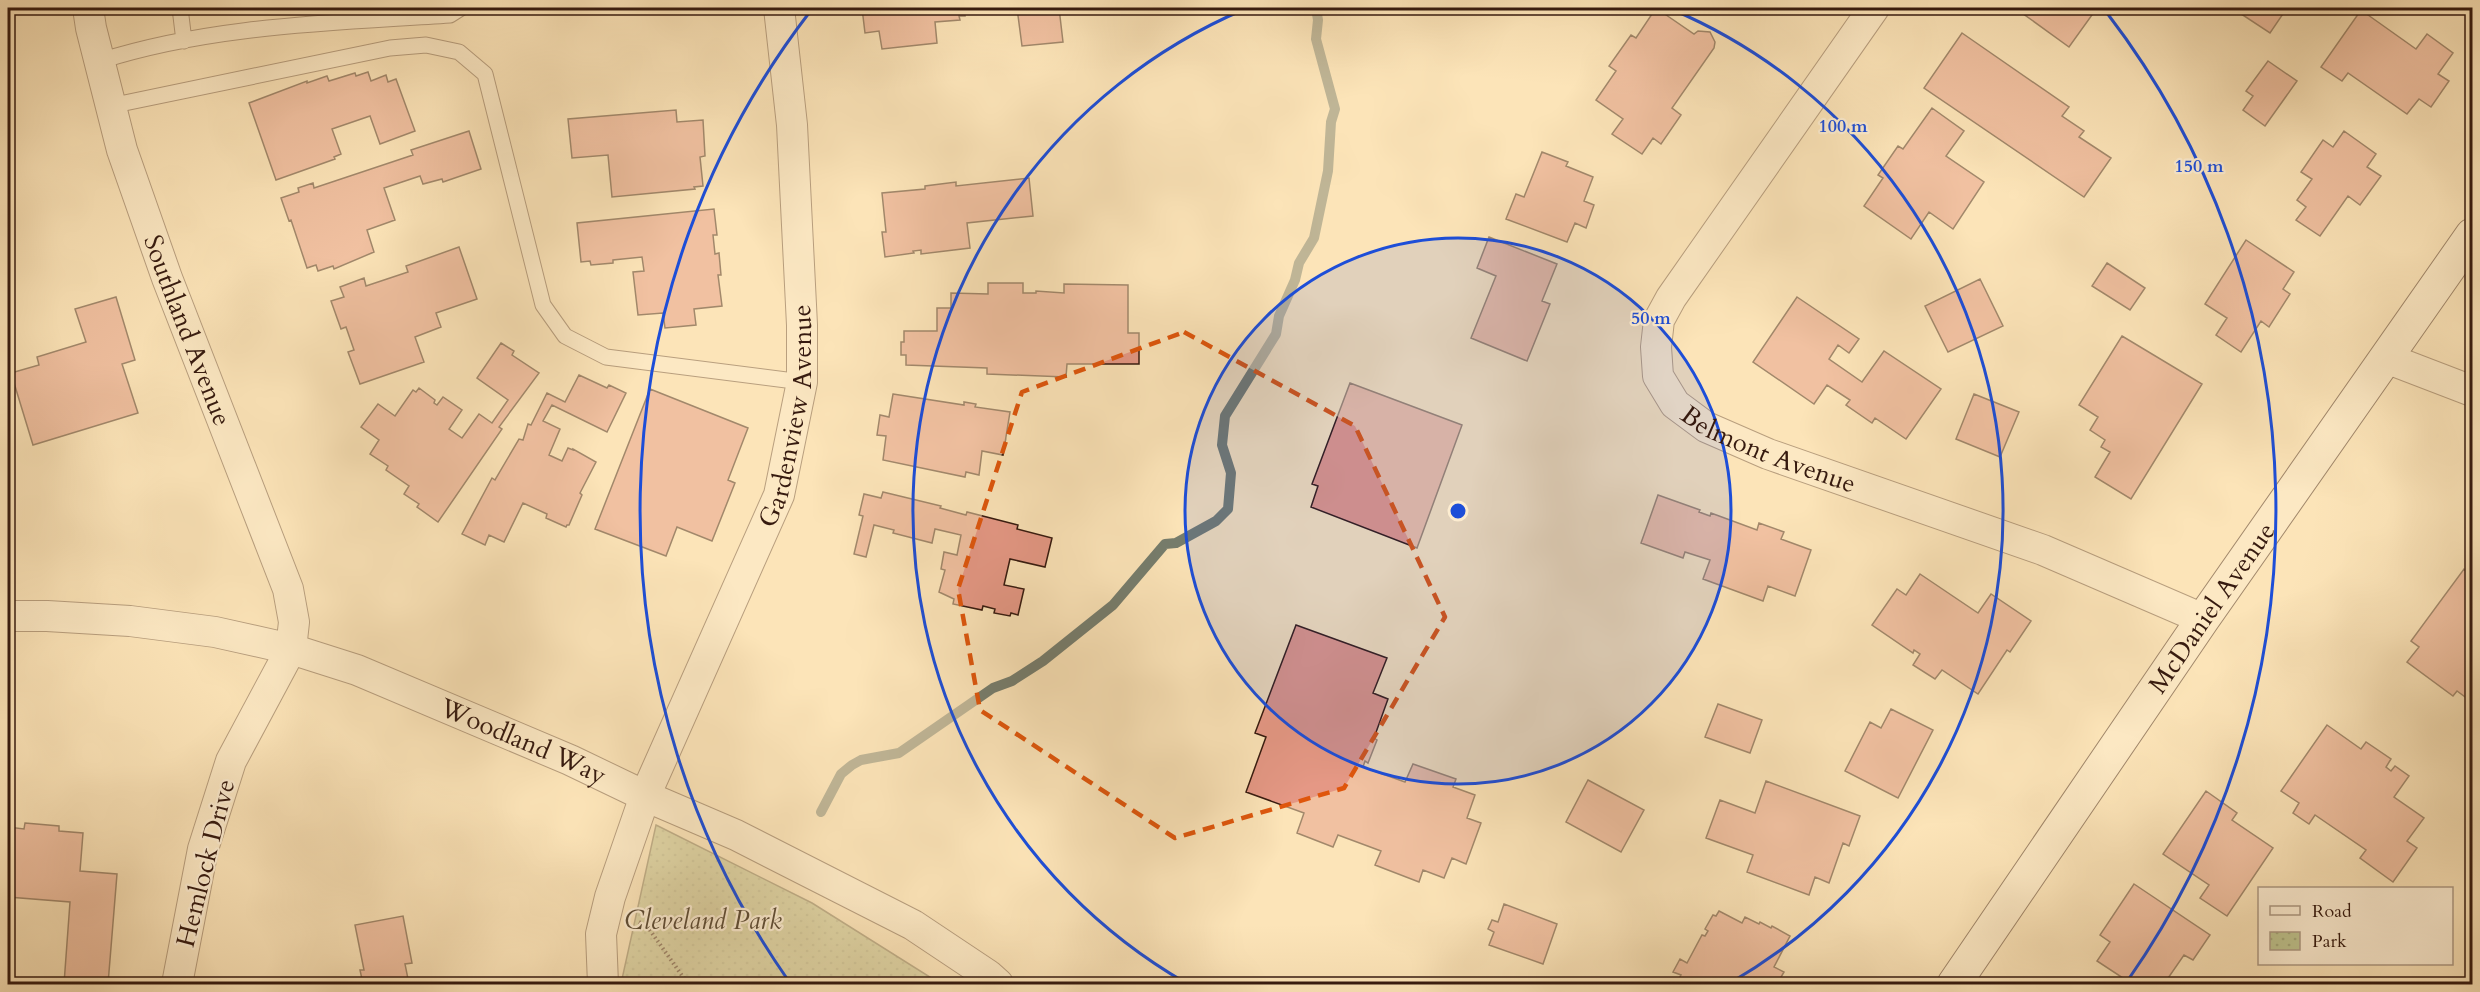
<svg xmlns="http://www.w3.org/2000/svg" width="2480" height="992" viewBox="0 0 2480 992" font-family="Cardo,serif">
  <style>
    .park { fill: url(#park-dots); stroke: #7a6f4f; stroke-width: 1.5 }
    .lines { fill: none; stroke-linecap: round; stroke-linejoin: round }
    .stream { stroke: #767d6d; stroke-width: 10 }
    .building { fill: #e59885; stroke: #361a0f; stroke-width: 1.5 }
    .lane-casing { stroke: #684c39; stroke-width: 17 }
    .street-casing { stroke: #684c39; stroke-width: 32 }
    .secondary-casing { stroke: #361a0f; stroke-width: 35 }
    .path { stroke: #361a0f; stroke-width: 4; stroke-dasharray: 1.5 3; stroke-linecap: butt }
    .lane { stroke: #fdedd1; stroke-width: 15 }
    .street { stroke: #fdedd1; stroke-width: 30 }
    .secondary { stroke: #fdedd1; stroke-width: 33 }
    .marked { fill: none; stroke: #df560c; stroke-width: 4.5; stroke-dasharray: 12 8; stroke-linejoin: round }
    .ring { fill: none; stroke: #1d4ed8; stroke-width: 3 }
    .labels { text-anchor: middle; stroke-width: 4.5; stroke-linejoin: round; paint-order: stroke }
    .street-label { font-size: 26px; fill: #361a0f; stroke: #fdedd1 }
    .park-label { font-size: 26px; font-style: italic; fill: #5f4d35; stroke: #fdedd1 }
    .centre { fill: #1d4ed8; stroke: #fdedd1; stroke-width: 3 }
    .ring-label { font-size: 18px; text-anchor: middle; font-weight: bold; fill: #1d4ed8; stroke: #fdedd1; stroke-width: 4.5; stroke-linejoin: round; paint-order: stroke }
  </style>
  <defs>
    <pattern id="park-dots" width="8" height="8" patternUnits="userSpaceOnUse" patternTransform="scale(1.5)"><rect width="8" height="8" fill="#bfc48f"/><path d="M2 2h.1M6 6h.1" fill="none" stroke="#a5a87a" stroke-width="1.8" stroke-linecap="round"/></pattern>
  </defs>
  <rect width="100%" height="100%" fill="#fce4b8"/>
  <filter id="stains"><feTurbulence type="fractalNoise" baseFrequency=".00333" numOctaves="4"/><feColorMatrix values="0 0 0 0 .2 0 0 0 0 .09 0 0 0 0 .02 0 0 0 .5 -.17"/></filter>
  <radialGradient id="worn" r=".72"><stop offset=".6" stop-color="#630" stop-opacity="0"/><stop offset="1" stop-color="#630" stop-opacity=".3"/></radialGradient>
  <!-- park -->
  <path class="park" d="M656,825L812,903L941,984H625L622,979Z"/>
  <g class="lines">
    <!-- stream -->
    <path class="stream" d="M821,812L841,774L852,765L861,760L899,753L993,688L1012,681L1043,661L1113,605L1165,544L1176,543L1216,521L1228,509L1231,473L1222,445L1225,416L1276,334L1279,316L1295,280L1299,263L1314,238L1328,171L1331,122L1335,109L1316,39L1318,20L1316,8"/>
  </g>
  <!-- building -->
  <path class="building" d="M862,8H964L965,16H959L960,20L935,22L937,43L882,49L879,31L865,33Z
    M1017,8H1059L1063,42L1022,46Z
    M1656,8L1694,34L1698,31L1710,32L1715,42L1714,48L1672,108L1681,115L1661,144L1653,138L1642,154L1612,134L1623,119L1596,100L1616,71L1609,66L1631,35L1636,38Z
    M2026,8H2097L2069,47L2022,13Z
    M2232,8H2287L2270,33Z
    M2361,10L2416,49L2427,34L2453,53L2438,74L2449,81L2431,107L2419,99L2407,114L2348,73L2342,81L2321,67Z
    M1962,33L2069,107L2062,116L2084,131L2079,137L2111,158L2084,197L1924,88Z
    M2268,61L2297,81L2265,126L2243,110L2253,96L2246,91Z
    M368,72L371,81L386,75L388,82L396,79L415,131L380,144L370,116L332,129L341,154L334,157L335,159L276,180L249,103L307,81V83L327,76L329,81L355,73L356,76Z
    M1932,108L1964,131L1946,156L1984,182L1953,229L1929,212L1911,239L1864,206L1883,178L1878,175L1898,146L1903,149Z
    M676,110L677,122L703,120L705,156L700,157L703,186L694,187L695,189L612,197L608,155L572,158L568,119Z
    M469,131L481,169L443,182L442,179L423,184L420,176L384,188L395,220L367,230L374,252L334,269L333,266L318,271L316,265L307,268L291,220L289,221L281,198L299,192L298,188L313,183L314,188L413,155L411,150Z
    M2344,131L2376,154L2367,167L2381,176L2360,205L2348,196L2320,236L2296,220L2306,207L2297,200L2312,179L2301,172L2323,140L2333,147Z
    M1542,152L1568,162L1566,166L1593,177L1584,201L1594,205L1586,228L1575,223L1567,242L1506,219L1516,194L1524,197Z
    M1029,178L1033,216L967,223L970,248L921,254V250L913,251L914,253L885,257L882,232H886L882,193L925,189V186L956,182V186Z
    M714,209L717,235H713L715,254L719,253L721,275H718L722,306L694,309L696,325L665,328L663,313L638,315L633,272L644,271L642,257L613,260V263L591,265L590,261L581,262L577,223Z
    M1489,237L1557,264L1542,301L1550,304L1527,361L1471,338L1496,276L1477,268Z
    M2246,240L2294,272L2283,289L2290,294L2269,327L2261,321L2241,352L2216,335L2227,318L2205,304Z
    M459,247L477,299L436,313L441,327L415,337L424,362L360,384L348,352L354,350L346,327L341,329L331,301L344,297L340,287L364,278L366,286L408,272L406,266Z
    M2107,263L2145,288L2130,310L2092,286Z
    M1980,279L2003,326L1948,352L1925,306Z
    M988,283H1023V293H1036V291L1064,293V284L1128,285V333H1139V364H1067L1066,377L987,374V368L906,365V355H901V342H904V331H937V308H951V293L988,294Z
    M116,297L135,360L122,364L138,413L33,445L11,373L39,365L37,357L86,342L75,309Z
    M1797,297L1859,339L1849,353L1838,345L1829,359L1862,382L1884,351L1941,389L1906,439L1875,418L1872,423L1846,405L1850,400L1827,385L1814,404L1753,362Z
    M2122,336L2202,384L2131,499L2095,477L2110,452L2101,447L2105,440L2090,430L2098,417L2079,405Z
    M501,343L514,351L512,355L539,373L499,427L502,429L438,522L417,507L419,504L404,494L409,486L386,470L388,466L370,454L379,440L361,427L378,404L395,416L413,390L416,392L419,388L435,400L434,403L437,405L443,397L462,410L449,429L462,438L479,414L492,423L508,400L477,378Z
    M579,375L607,388L609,385L626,393L607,432L552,405L543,421L560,429L549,455L562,461L568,448L573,450V449L596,462L580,493L582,495L569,525H567L566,527L546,518L547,514L523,503L504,542L489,535L485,545L462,534L492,478L495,480L519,439L523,440L528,424L531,425L547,393L565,402Z
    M1350,383L1462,425L1417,548L1311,507L1318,486L1312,484Z
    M650,389L748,428L728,480L735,483L712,541L677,527L666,556L595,529Z
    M893,394L964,405V402L976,404L975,407L1010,412L1003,455L982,451L979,475L966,472L965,477L883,460L886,436L877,435L880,415L889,417Z
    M1974,394L2019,412L2000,457L1956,439Z
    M883,492L941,506L940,508L966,515L967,512L1018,525L1017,529L1052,538L1045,567L1010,559L1004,585L1024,589L1018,615L1011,613L1010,616L994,613L995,609L983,606L982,610L953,604L954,599L939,592L945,570L941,569L944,552L957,555L961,535L935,529L932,543L893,533L894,530L874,525L866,557L854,554L863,516L859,515L864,494L881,498Z
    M1658,495L1700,510L1699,512L1710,516L1711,513L1757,530L1759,523L1784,532L1781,539L1811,550L1795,596L1768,586L1763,601L1703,579L1710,560L1685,552L1683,558L1641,543Z
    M2464,569L2472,576V702L2457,691L2453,696L2407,662L2419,647L2411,641Z
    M1920,574L1978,613L1991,594L2031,621L2010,652L2007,650L1978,694L1942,670L1935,679L1913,665L1920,654L1914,650L1913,653L1872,625L1897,589L1906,595Z
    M1296,625L1387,658L1373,693L1388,699L1374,738L1377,740L1368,763L1365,761L1363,767L1405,782L1413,764L1456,779L1453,787L1475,795L1467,818L1481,823L1466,864L1452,858L1444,878L1423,870L1419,882L1375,865L1381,851L1338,835L1333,847L1297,833L1304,813L1246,792L1266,737L1255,733Z
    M1718,704L1762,720L1750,753L1705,737Z
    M1891,709L1933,730L1898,798L1845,771L1870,722L1881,728Z
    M2327,725L2361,749L2366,742L2391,759L2386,767L2391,771L2395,766L2409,776L2394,797L2424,818L2407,841L2417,848L2393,882L2360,858L2366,850L2315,815L2309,824L2293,813L2299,803L2281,791Z
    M1588,780L1644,810L1621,852L1566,822Z
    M1766,781L1860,816L1849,846L1843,843L1829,883L1815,877L1809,895L1747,872L1753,855L1706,838L1720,800L1755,813Z
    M2206,791L2237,813L2232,820L2273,848L2227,916L2200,898L2209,885L2163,854Z
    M25,823L59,826V831L83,833L80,871L117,874L108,984H64L70,902L8,897V827L24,829Z
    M2134,884L2210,935L2193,960L2184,955L2164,984H2132L2097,961L2110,942L2100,935Z
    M1504,904L1557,924L1543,964L1489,945L1494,932L1488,929L1492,920L1498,922Z
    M1719,911L1742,923L1745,917L1759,924L1760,922L1771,928L1772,926L1790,936L1774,967L1784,972L1777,984H1676L1681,975L1673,972L1680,959L1687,963L1702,935L1705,936L1708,931L1705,929L1713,915L1716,916Z
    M403,916L412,963L405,964L409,984H363L360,970H364L355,925Z"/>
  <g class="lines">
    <!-- lane casing -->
    <g class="lane-casing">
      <path id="lane" d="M180,8L184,41
        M100,61C213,25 332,23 450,15L461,8
        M110,106L390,48L426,45L459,52L485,74L543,305L565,336L606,357L802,382"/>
    </g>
    <!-- street casing -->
    <g class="street-casing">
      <g id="street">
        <path id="s1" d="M88,8L91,28L122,150L167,278L288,589L294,622L291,649L231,761L203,849L177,984"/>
        <path id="s2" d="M1874,8L1671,298L1659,320L1656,347L1658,376L1675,404L1706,427L1768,454L2043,550L2203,619"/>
        <path d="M2386,358L2472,391"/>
        <path id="s3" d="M8,616H47L130,621L215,632L291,649L357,670L570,760L645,796L736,835L913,925L988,975L998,984"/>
        <path id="s4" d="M603,984L601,934L610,897L645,796L779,495L802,382V325L792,125L779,8"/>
      </g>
    </g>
    <!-- secondary casing -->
    <g class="secondary-casing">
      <g id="secondary">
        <path id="s5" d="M1954,984L2203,619L2472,235"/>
      </g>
    </g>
    <!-- path -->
    <path class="path" d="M639,922L647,926L688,984"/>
    <!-- lane -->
    <use href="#lane" class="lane"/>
    <!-- street -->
    <use href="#street" class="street"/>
    <!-- secondary -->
    <use href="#secondary" class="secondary"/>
  </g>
  <!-- marked area -->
  <path d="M0 0H2480V992H0ZM1184,332L1355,426L1445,617L1344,788L1175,838L980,710L958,589L1022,392Z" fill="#fce4b8" fill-opacity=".55" fill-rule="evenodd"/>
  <path class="marked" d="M1184,332L1355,426L1445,617L1344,788L1175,838L980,710L958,589L1022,392Z"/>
  <!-- distance rings -->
  <circle cx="1458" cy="511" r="273" fill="#1d4ed8" fill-opacity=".12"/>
  <g class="ring">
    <circle cx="1458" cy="511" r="273"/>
    <path d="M1186 983A545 545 0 0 1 1245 9M1671 9A545 545 0 0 1 1730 983"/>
    <path d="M788 980A818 818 0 0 1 809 13M2107 13A818 818 0 0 1 2128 980"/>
  </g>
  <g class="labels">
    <!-- street labels -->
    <g class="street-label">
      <text dy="9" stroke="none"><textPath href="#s1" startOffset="338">Southland Avenue</textPath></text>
      <text dy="9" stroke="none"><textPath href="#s4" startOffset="604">Gardenview Avenue</textPath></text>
      <text dy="9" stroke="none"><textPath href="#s2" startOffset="573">Belmont Avenue</textPath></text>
      <text dy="9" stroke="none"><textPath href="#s5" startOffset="456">McDaniel Avenue</textPath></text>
      <text dy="9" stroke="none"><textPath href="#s3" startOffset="536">Woodland Way</textPath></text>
      <text transform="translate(205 863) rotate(-76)" y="9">Hemlock Drive</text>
    </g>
    <!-- park labels -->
    <g class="park-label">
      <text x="703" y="929">Cleveland Park</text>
    </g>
  </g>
  <circle cx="1458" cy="511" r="9" class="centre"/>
  <g class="ring-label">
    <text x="1843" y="132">100 m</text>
    <text x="2199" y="172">150 m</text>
    <text x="1651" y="324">50 m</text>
  </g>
  <!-- margin -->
  <rect width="2480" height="992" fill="none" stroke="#fce4b8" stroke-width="30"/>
  <rect x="9" y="9" width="2462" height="974" fill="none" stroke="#361a0f" stroke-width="3"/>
  <rect x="15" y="15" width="2450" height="962" fill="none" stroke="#361a0f" stroke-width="1.5"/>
  <!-- legend -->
  <rect x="2258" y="887" width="195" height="78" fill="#fdedd1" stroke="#ad9983" stroke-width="1.5"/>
  <rect x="2270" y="906" width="30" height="9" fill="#fdedd1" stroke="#ad9983" stroke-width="1.5"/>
  <text x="2312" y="917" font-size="18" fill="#361a0f">Road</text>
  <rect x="2270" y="932" width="30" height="18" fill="url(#park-dots)" stroke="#ad9983" stroke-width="1.5"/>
  <text x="2312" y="947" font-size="18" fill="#361a0f">Park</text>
  <rect width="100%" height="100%" filter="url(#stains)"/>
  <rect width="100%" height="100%" fill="url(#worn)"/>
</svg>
